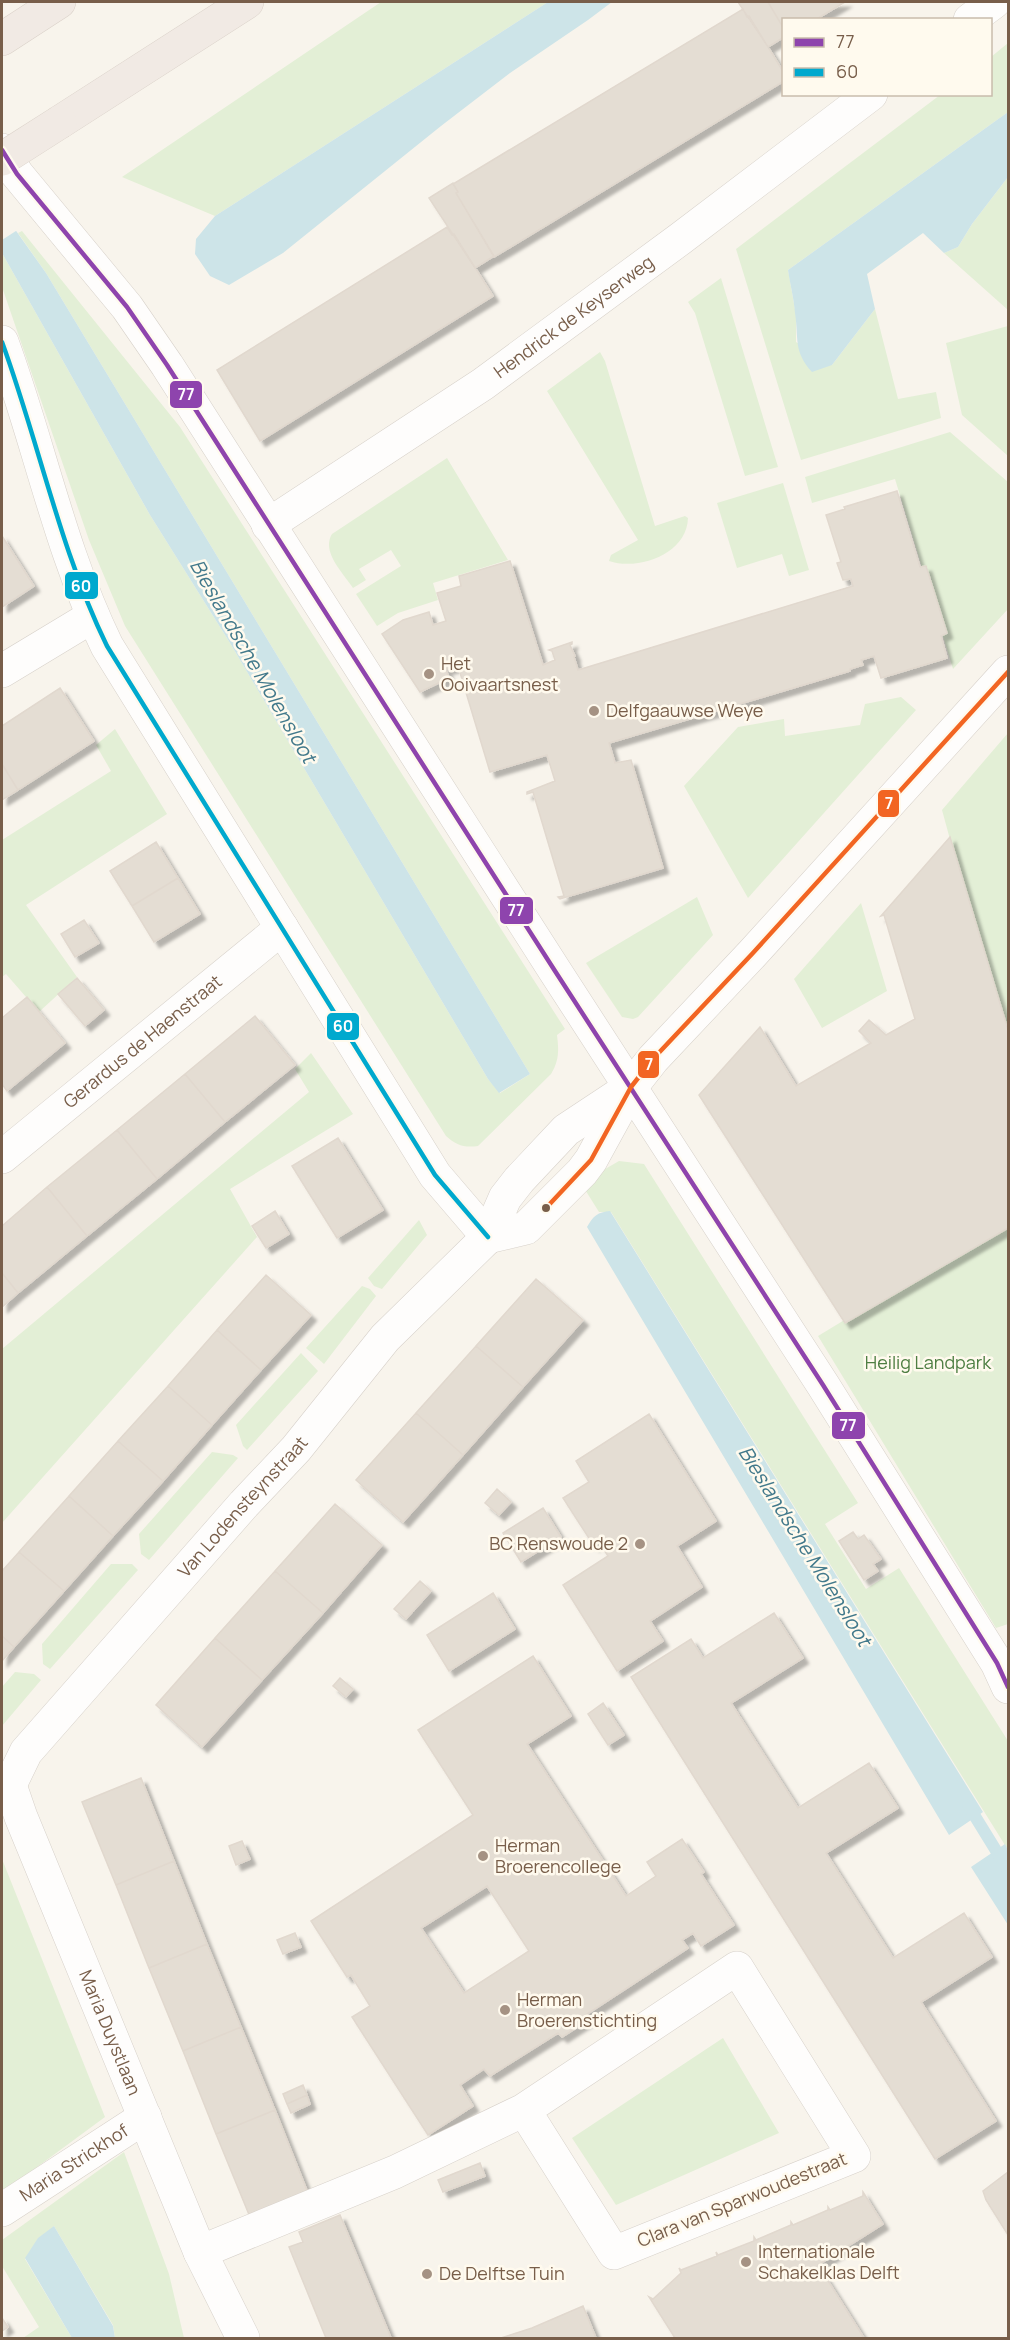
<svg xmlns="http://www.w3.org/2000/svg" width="1010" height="2340" viewBox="0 0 1010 2340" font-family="Manrope,sans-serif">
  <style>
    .green { fill: #e3efd6 }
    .water { fill: #cde4e8 }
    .pier { fill: #f8f4ec }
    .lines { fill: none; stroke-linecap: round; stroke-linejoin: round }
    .stream { stroke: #cde4e8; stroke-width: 12 }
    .building { fill: #e4ddd3; stroke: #e1d8ce; stroke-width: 1.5; fill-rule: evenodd; filter: url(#shadow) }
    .street-casing { stroke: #d7d1ca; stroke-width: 34 }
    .highway-casing { stroke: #dad1c9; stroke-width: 34 }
    .street { stroke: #fefdfc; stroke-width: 33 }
    .highway { stroke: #f1eae4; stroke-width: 33 }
    .highway-bridge-casing { stroke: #dad1c9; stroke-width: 34; stroke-linecap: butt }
    .highway-bridge { stroke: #f1eae4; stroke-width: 33 }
    .bus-1-casing { stroke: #fffaee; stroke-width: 9 }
    .bus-2-casing { stroke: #fffaee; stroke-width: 9 }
    .bus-3-casing { stroke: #fffaee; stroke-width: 9 }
    .bus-1 { stroke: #8e44ad; stroke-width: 4.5 }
    .bus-2 { stroke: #00a9ce; stroke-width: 4.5 }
    .bus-3 { stroke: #f26522; stroke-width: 4.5 }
    .poi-dot { fill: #a59283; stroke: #fffaee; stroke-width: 2 }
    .bus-dot { fill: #785e4a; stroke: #fffaee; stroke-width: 2 }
    .labels { text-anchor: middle; stroke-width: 5; stroke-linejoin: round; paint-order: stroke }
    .street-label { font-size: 18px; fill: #785e4a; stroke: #fffaee }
    .poi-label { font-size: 18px; fill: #785e4a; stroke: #fffaee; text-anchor: start }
    .park-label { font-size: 18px; fill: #4e7e42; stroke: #fffaee }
    .water-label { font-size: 20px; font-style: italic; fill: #42798b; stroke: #fffaee }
    .line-badge { stroke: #fffaee; stroke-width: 2 }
    .badge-label { font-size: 16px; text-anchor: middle; font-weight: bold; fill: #fff }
  </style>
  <defs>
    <filter id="shadow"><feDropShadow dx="5.5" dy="5.5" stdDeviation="1.5" flood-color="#0004"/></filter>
  </defs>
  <rect width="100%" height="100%" fill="#f8f4ec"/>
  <!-- green -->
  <path class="green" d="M381,2H548L215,216L122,177Z
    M1008,43V112L788,270L796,315V342L832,365L875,309L898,399L936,392L941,418L801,460L736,249L940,95L990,94L991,57Z
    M1008,177V310L944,253L958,247L972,224Z
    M22,231L180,427L565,1029L557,1035C559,1051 559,1061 551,1074L478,1146C464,1148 456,1145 446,1136L125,626L89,540L2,287V253L150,515L230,643L488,1079L500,1093L530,1074L46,273L18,233Z
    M721,278L778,467L745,476L695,313L688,302Z
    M1008,326V456L962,415L946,343Z
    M600,352L605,361L655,526L685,516L688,518C687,554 639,571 609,561L611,555L638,540L547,391Z
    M950,432L1008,482V609L953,669L895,479L812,503L805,477Z
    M447,458L508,560L433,583L438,600L398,613L377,626L356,594L401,566L391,550L359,569L366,580L353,588C343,573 321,552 332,534Z
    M783,483L809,570L789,576L782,554L737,568L717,503Z
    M901,697L916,710L748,898L684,786L738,727L784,719L785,736L860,725L865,704Z
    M115,729L167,814L26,905L77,977L39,1012L6,974L2,977V840L111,771L96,745Z
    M1008,733V1052L942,810Z
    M697,897L713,935L638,1017L633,1019L622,1017L586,963Z
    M861,903L887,991L822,1028L794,979Z
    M311,1053L353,1114L230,1189L257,1237L2,1523V1349L309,1092L295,1069Z
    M619,1161L644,1164L858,1503L825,1524L866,1589L899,1568L1008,1741V1850L611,1212H599L584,1188L600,1172Z
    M419,1220L427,1235L382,1289L374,1286L368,1278Z
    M1008,1221V1624L996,1628L818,1336Z
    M362,1286L370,1289L376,1296L324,1364L306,1348Z
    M301,1353L318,1371L247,1450L243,1446L236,1425Z
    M212,1452L233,1455L238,1458L149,1560L141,1554L139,1534Z
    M111,1564H132L138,1570L50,1669L43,1664L42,1644Z
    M15,1672L34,1674L41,1680L2,1726V1687Z
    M2,1859L105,2117L29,2173L2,2190L3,2134L2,2124Z
    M723,2038L779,2133L616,2205L572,2138Z
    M124,2152L169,2274L184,2338H115L113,2325L54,2226L25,2259L72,2338H23L39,2327L2,2266V2240Z"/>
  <!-- water -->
  <path class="water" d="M548,2H612L588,20L510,73L441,126L283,253L229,285L210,276L195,254L196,239L215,216Z
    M1008,112V177L972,224L958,247L944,253L923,233L867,274L875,309L832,365L812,372C793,351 799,339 795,313C794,299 790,284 788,270Z
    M2,211L46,273L530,1074L499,1093L488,1079L230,643L150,515L2,253Z
    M610,1211L983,1812L949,1835L587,1227C593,1216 598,1212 610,1211Z
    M1005,1844L1008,1850V1925L971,1867Z
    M54,2226L113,2326L115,2338H72L25,2258L38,2238Z"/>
  <!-- pier -->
  <path class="pier" d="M2,208L19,229L2,240Z"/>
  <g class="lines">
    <!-- stream -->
    <path class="stream" d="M968,1805L1008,1870"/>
  </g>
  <!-- building -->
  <path class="building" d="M738,2H768L784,29V37L768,47Z
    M768,2H845L815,20H784V29Z
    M743,9L747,17L749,16L784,73V81L494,257L456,193L458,192L453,184Z
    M453,183L458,192L456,193L494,256L475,268L429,198Z
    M447,227L452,235L454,234L493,296L260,441L217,370Z
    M897,491L920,567L926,566L947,633L941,636L947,658L881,678L874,656L861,660L863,665L850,669V671L609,743L615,763L631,760L663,868L560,899L558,897L564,896L533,792L527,794V792L555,781L547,755L490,772L458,666L446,669L449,678L420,692L382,634L403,620L429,612L433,625L446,621L437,593L461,586L459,576L510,561L543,665L555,660L552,651L549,650L572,642V644L570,645L575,656L574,657L578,670L853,586L851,579L843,580L837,563L841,562L826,515L845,509L844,507Z
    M2,536L34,586L2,607Z
    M60,688L94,741L18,790L2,764V726Z
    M2,764L18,790L2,800Z
    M950,837L1008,1030V1228L845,1323L699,1095L760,1027L796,1086L871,1043L859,1031L869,1020L886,1035L915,1019L884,915L881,916Z
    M156,842L178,878L132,906L110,871Z
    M178,878L200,914L154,942L132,906Z
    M84,920L99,943L75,957L61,934Z
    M77,978L104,1010L85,1026L58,994Z
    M27,997L65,1043L7,1091L2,1084V1018Z
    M255,1016L295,1065L225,1122L185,1074Z
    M185,1074L225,1122L157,1179L117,1130Z
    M117,1130L157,1179L87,1236L47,1187Z
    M338,1138L383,1210L337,1238L292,1166Z
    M47,1187L87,1236L18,1293L2,1273V1226Z
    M275,1211L289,1234L266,1248L252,1226Z
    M2,1273L18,1293L2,1307Z
    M266,1275L311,1315L261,1370L217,1330Z
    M536,1279L583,1320L523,1387L476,1346Z
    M217,1330L261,1370L212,1425L168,1386Z
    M476,1346L523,1387L463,1455L416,1413Z
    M168,1386L212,1425L163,1481L118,1441Z
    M416,1413L463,1455L403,1522L356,1480Z
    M649,1414L716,1521L677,1546L702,1587L650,1621L663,1641L617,1671L563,1585L608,1556L599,1542L594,1546L563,1498L589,1482L576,1461Z
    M118,1441L163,1481L113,1536L69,1496Z
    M497,1489L511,1502L499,1515L485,1503Z
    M69,1496L113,1536L64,1591L19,1552Z
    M335,1504L382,1545L323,1613L275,1571Z
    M543,1508L561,1537L521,1562L503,1533Z
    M853,1532L858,1539L864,1535L881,1559L873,1564L878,1571L864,1580L839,1541Z
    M19,1552L64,1591L14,1647L2,1636V1571Z
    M275,1571L323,1613L262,1680L215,1638Z
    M420,1581L431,1591L406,1619L394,1609Z
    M493,1593L515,1629L449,1671L427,1635Z
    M774,1613L803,1658L731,1703L798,1808L869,1763L898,1808L826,1853L893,1958L964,1913L992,1957L921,2002L996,2121L935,2159L631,1677L691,1639L703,1658Z
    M2,1636L14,1647L2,1661Z
    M215,1638L262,1680L202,1747L156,1705Z
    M533,1656L571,1716L527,1744L626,1896L656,1876L647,1862L682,1839L704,1872L701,1874L734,1925L701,1946L693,1933L682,1940L688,1948L584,2016L587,2021L562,2037L558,2033L490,2076L484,2069L460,2085L473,2106L428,2135L352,2017L370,2006L351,1975L347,1977L311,1921L473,1815L418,1730ZM487,1886L529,1951L464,1993L421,1928Z
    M340,1678L353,1689L346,1697L333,1686Z
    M603,1703L624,1735L608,1745L588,1714Z
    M141,1778L174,1861L116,1885L82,1802Z
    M242,1841L250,1859L236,1865L229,1846Z
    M174,1861L207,1944L149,1968L116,1885Z
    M295,1933L301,1947L283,1954L277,1940Z
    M207,1944L241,2027L183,2051L149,1968Z
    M241,2027L275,2110L216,2134L183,2051Z
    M303,2085L307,2095L287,2104L283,2094Z
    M307,2095L310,2104L291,2113L287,2104Z
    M275,2110L308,2193L250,2217L216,2134Z
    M480,2163L485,2176L443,2192L438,2180Z
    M1008,2172V2235L986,2200L983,2191Z
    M863,2192L883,2224L818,2265L864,2338H675L649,2297L653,2299L681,2273L679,2268L681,2270L717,2256L716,2252L718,2255L754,2241V2237L756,2240L791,2225V2222L793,2225L828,2210V2207L830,2210L863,2196Z
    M340,2215L391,2338H326L289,2247L303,2242L299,2232Z
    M583,2306L596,2338H501L532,2328Z
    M2,2318L8,2327L2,2331Z"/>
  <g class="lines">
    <!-- street casing -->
    <g class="street-casing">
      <g id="street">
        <path d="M970,20L994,2"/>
        <path d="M2,150L17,174L127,307L167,365L555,971L823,1385L997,1663L1008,1687"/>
        <path d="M2,342C39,443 60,550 107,646L435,1175L488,1237"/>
        <path id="s1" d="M268,525L483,384L680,239L871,94"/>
        <path d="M2,671L93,616"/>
        <path id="s2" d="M2,1157L282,928"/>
        <path d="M488,1237L526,1228L582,1172L591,1160L631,1087L653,1059L752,954L1008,672"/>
        <path id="s3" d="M10,1785L26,1752L244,1504L296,1449L385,1338L488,1237L505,1198L519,1180L566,1130L631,1087"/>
        <path id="s4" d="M10,1785L21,1817L200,2252L243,2338"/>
        <path id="s5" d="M2,2210L145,2117"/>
        <path d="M200,2252L395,2172L524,2110L737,1968L854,2156L614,2253L524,2110"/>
      </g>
    </g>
    <!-- highway casing -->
    <g class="highway-casing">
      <path id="highway" d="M2,39L59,2
        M60,122L247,2"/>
    </g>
    <!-- street -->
    <use href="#street" class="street"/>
    <!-- highway -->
    <use href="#highway" class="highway"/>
    <!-- highway-bridge casing -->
    <g class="highway-bridge-casing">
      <path id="highway-bridge" d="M2,159L60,122"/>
    </g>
    <!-- highway-bridge -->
    <use href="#highway-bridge" class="highway-bridge"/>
    <!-- bus-1 casing -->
    <g class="bus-1-casing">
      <path id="bus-1" d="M2,150L17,174L127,307L167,365L555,971L823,1385L997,1663L1008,1687"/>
    </g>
    <!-- bus-2 casing -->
    <g class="bus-2-casing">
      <path id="bus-2" d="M2,342C39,443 60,550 107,646L435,1175L488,1237"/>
    </g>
    <!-- bus-3 casing -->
    <g class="bus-3-casing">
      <path id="bus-3" d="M546,1208L591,1160L631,1087L653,1059L752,954L1008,672"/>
    </g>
    <!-- bus-1 -->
    <use href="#bus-1" class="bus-1"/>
    <!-- bus-2 -->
    <use href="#bus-2" class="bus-2"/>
    <!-- bus-3 -->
    <use href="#bus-3" class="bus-3"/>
  </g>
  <!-- markers -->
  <g class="poi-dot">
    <circle cx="429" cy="674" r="6"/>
    <circle cx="594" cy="711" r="6"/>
    <circle cx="640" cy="1544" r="6"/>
    <circle cx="483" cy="1856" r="6"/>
    <circle cx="505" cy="2010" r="6"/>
    <circle cx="746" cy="2262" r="6"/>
    <circle cx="427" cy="2274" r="6"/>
  </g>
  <circle class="bus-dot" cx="546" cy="1208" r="5"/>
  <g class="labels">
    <!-- street labels -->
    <g class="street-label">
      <text dy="6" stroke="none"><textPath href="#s1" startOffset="370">Hendrick de Keyserweg</textPath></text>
      <text dy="6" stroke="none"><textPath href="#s2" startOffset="182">Gerardus de Haenstraat</textPath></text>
      <text dy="6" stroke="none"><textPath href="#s3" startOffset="364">Van Lodensteynstraat</textPath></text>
      <text dy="6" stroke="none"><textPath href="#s4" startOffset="267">Maria Duystlaan</textPath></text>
      <text dy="6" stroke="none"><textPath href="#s5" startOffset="86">Maria Strickhof</textPath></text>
      <text transform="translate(742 2200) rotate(-22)" y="6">Clara van Sparwoudestraat</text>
    </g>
    <!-- poi labels -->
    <g class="poi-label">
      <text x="441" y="670">Het<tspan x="441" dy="21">Ooivaartsnest</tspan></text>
      <text x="606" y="717">Delfgaauwse Weye</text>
      <text x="628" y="1550" text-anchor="end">BC Renswoude 2</text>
      <text x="495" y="1852">Herman<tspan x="495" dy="21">Broerencollege</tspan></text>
      <text x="517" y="2006">Herman<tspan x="517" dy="21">Broerenstichting</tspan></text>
      <text x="758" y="2258">Internationale<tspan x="758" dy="21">Schakelklas Delft</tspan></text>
      <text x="439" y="2280">De Delftse Tuin</text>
    </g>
    <!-- park labels -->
    <g class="park-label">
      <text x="928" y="1369">Heilig Landpark</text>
    </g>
    <!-- water labels -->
    <g class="water-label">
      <text transform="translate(253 661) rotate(60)" y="7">Bieslandsche Molensloot</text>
      <text transform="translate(805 1546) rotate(58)" y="7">Bieslandsche Molensloot</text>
    </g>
  </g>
  <g class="line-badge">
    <rect x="169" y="380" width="34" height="29" rx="6" fill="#8e44ad"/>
    <rect x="64" y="571" width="35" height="29" rx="6" fill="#00a9ce"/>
    <rect x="877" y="789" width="23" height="29" rx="6" fill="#f26522"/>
    <rect x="499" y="896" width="35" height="29" rx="6" fill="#8e44ad"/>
    <rect x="326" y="1012" width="34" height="29" rx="6" fill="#00a9ce"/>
    <rect x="637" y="1050" width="23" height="29" rx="6" fill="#f26522"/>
    <rect x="831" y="1411" width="35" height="29" rx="6" fill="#8e44ad"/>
  </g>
  <g class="badge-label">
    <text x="186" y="400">77</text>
    <text x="81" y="592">60</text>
    <text x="889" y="809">7</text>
    <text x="516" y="916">77</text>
    <text x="343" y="1032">60</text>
    <text x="649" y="1070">7</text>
    <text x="848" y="1431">77</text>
  </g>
  <!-- border -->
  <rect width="1010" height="2340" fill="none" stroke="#785e4a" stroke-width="6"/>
  <!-- legend -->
  <rect x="782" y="18" width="210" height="78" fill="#fffaee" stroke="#c9bcac" stroke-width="1.5"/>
  <rect x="794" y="38" width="30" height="9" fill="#8e44ad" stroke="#c9bcac" stroke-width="1.5"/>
  <text x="836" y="48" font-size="18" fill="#785e4a">77</text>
  <rect x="794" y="68" width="30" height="9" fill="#00a9ce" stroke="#c9bcac" stroke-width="1.5"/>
  <text x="836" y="78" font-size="18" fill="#785e4a">60</text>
</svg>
